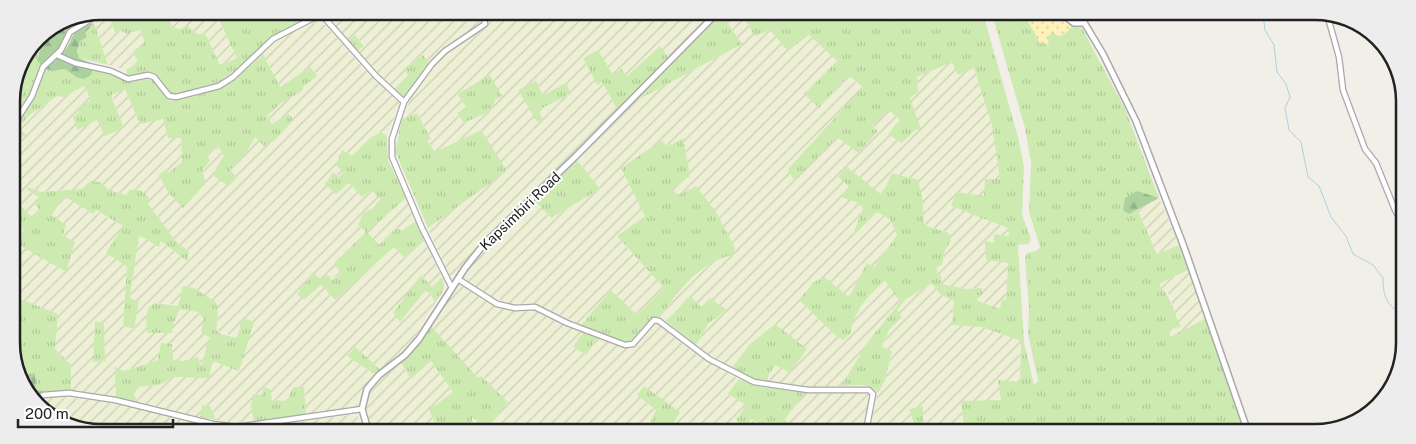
<svg xmlns="http://www.w3.org/2000/svg" width="1416" height="444" viewBox="0 0 1416 444" font-family="'Public Sans',sans-serif">
  <style>
    .farmland { fill: url(#farmland-furrows); fill-rule: evenodd }
    .grass { fill: url(#grass-tufts) }
    .forest { fill: url(#forest-firs) }
    .sand { fill: url(#sand-dots) }
    .lines { fill: none; stroke-linecap: round; stroke-linejoin: round }
    .stream { stroke: #aad3df; stroke-width: 1 }
    .minor-casing { stroke: #a9a9a9; stroke-width: 7 }
    .tertiary-casing { stroke: #a9a9a9; stroke-width: 8 }
    .minor { stroke: #fff; stroke-width: 4.5 }
    .tertiary { stroke: #fff; stroke-width: 5 }
    .labels { text-anchor: middle; stroke-width: 4; stroke-linejoin: round; paint-order: stroke }
    .street-label { font-size: 14px; fill: #222; stroke: #fff }
    .rim { fill: none; stroke: #222; stroke-width: 2.5 }
  </style>
  <defs>
    <pattern id="farmland-furrows" width="10" height="10" patternUnits="userSpaceOnUse" patternTransform="scale(1.25)"><rect width="10" height="10" fill="#eef0d5"/><path d="M-1 1l2-2M0 10L10 0M9 11l2-2" fill="none" stroke="#ccceb7"/></pattern>
    <pattern id="grass-tufts" width="24" height="20" patternUnits="userSpaceOnUse" patternTransform="scale(1.25)"><rect width="24" height="20" fill="#cdebb0"/><path d="M3 7l-1-3M5 7V3M7 7l1-3M15 17l-1-3M17 17v-4M19 17l1-3" fill="none" stroke="#b0c997"/></pattern>
    <pattern id="forest-firs" width="22" height="20" patternUnits="userSpaceOnUse" patternTransform="scale(1.25)"><rect width="22" height="20" fill="#add19e"/><path d="M5 1l3.5 6h-7zM16 11l3.5 6h-7z" fill="#95b388"/></pattern>
    <pattern id="sand-dots" width="8" height="8" patternUnits="userSpaceOnUse" patternTransform="scale(1.25)"><rect width="8" height="8" fill="#fff1ba"/><path d="M2 2h.1M6 6h.1" fill="none" stroke="#dacea0" stroke-width="1.8" stroke-linecap="round"/></pattern>
  </defs>
  <rect width="100%" height="100%" fill="#f2efe9"/>
  <!-- farmland -->
  <path class="farmland" d="M129,11L233,12L219,20L237,58L220,65L205,33L197,34L173,27L156,15L148,14L132,19Z
    M339,12H426V19L439,12H480L482,20L481,24L448,45L429,62L423,55L404,69L408,75L394,89L358,51L364,46L356,35L348,41L329,21Z
    M487,12L712,13L668,57L660,47L627,76L613,75L597,85L602,82L618,111L492,230L455,275H449L428,228L507,170L435,152L427,141L431,139L417,113L402,119L410,100L428,73L447,53L484,29L488,22ZM566,84L571,94L538,110L537,122L519,90L543,96ZM457,94L492,110L457,113L466,107Z
    M108,13L115,33L122,31L127,34L140,30L146,44L138,62L126,70L108,65L94,23Z
    M721,13H749L746,21L770,30L809,35L837,61L804,94L819,108L848,75L863,88L788,169L837,136L858,153L877,131L872,126L889,109L900,120L902,143L915,130L910,98L913,95L917,77L952,61L974,67L992,125L1008,228L1009,236L994,234V243L986,241L1008,263L1006,300L1002,299L1000,309L978,301L977,294L982,288L965,289L942,284L936,274L937,267L942,265L949,233L924,225L923,203L850,186L856,202L863,208L853,235L877,211L890,219L897,235L874,267L867,263L849,298L851,333L852,320L873,290L885,280L900,302L869,340L841,386L812,387L768,381V376L775,365L749,345L732,368L716,360L696,345L709,323L725,310L678,306L666,321L659,318L680,289L717,258L733,255L671,189L667,147L662,140L645,216L617,236L664,288L637,315L611,290L581,325L537,304L509,303L491,297L462,279L470,265L534,200L551,218L600,189L578,161L634,102L742,44Z
    M808,13H831L815,22Z
    M319,18L368,73L400,103L387,136L380,132L370,138L352,156L336,165L343,171L340,177L333,172L325,184L349,183L371,189L380,199L373,208L363,213L358,225L366,232L406,198L416,221L401,231L398,227L379,245L366,232L341,274L321,285L335,300L394,246L405,258L424,241L442,277L432,288L422,275L394,313L400,322L425,291L431,294L435,303L413,340L398,357L380,369L355,347L347,356L374,374L360,394L357,407L306,415L304,387L287,401L272,400L254,394L251,406L254,423L238,424L216,420L210,406L203,405L200,417L137,402L134,394L138,387L160,385L172,377L208,378L213,361L239,371L237,338L216,330L218,315L183,286L178,307L168,303H156L146,317L147,332L173,324L180,309L198,312L204,319L208,335L212,340L207,344L203,362L200,365L198,357L183,361L158,360L124,371L116,395L111,398L71,391V365L55,350L57,314L13,296L12,218L24,230L14,241L63,235L52,215L64,196L92,214L95,210L123,226L127,266L123,326L134,329L139,302L130,299L139,235L159,247L161,241L187,261L189,252L176,241L148,204L109,190L100,182L82,189L41,192L28,187L27,190L39,197V210L31,216L20,205L17,196L12,205V134L14,130L22,137L26,135L18,129L30,115L58,96L64,97L84,85L91,100L79,112L78,129L97,120L105,135L123,128L111,94L125,89L163,119L181,138L183,162L168,174L192,199L199,188L207,182L204,178L203,169L210,161L207,153L219,148L224,156L217,166L230,170L248,150L255,137L289,114L272,124L267,116L281,103L302,91L304,86L317,76L310,67L280,87L263,54L272,43ZM95,322L105,361L93,362Z
    M13,91H17L16,112L12,120Z
    M1159,198L1179,245L1157,254L1137,209Z
    M1188,270L1205,319L1170,337L1169,329L1180,327L1172,309V298L1159,284Z
    M932,283L940,294L954,301L953,325L982,327L1021,341L1020,383L964,427L924,432L923,406L909,409L917,432H869L878,393L885,380L892,351L882,348L889,330L901,317L897,310L906,299Z
    M459,284L498,308L511,311L534,310L558,323L583,332L573,347L586,355L598,338L625,348H632L654,323L658,324L690,350L739,379L729,394L747,405L752,419L762,425L764,431H669L680,412L637,395L656,410L647,429L635,423L631,431H474L472,416L481,376L479,379L431,326Z
    M431,360L453,392L437,405L428,408L438,430H425L409,419L411,430H372L366,412V401L370,390L378,380L401,363L411,379Z
    M857,391L866,392L871,396L864,431H782L788,422L785,419L805,393Z
    M46,397H64L100,401L189,419L188,426L194,430H77L49,412Z
    M356,414L365,430H303L299,422Z"/>
  <!-- grass -->
  <path class="grass" d="M119,11H129L132,19L148,14L165,13L173,27L180,29L188,26L197,34L205,33L220,65L237,58L219,20L233,12H316L293,27L272,36L252,57L222,81L175,95C165,91 162,79 153,73L127,76L126,70L138,62L133,51L145,43L140,30L127,34L122,31L115,33L108,13Z
    M721,13L742,44L634,102Z
    M749,13H808L816,22L831,13H983L1018,137L1024,167L1022,215L1031,239L1029,244L1018,245L1024,342L1034,385L1038,381L1028,334L1029,308L1025,258L1027,253L1036,251L1040,247L1029,212L1031,163L1025,128L992,14H1027L1029,23L1047,37L1052,32L1060,36L1068,31L1072,25L1082,28L1125,109L1159,198L1137,191L1129,214L1137,209L1157,254L1179,245L1188,270L1159,284C1173,300 1172,309 1181,327L1170,329V337L1205,319L1244,432H927L964,427L961,401L1001,400L998,380L1020,382L1021,341L982,327L952,325L954,301L940,294L932,283L906,299L897,310L902,317L889,330L882,347L892,351L885,380L878,393C869,381 854,386 841,386L869,340L900,302L885,281C869,294 853,312 851,333L843,340L833,333L799,300L814,282L824,277L849,297L867,263L874,267L897,235L890,219L877,212L852,237L863,208L856,202L841,197L849,186L838,177L847,167L882,195L892,173L918,180L923,203L924,225L949,233L951,241L945,250L942,265L937,267V274L941,275L942,284L965,289L982,288V295H977L978,301L1000,309L1002,299L1006,300L1008,263L986,260L985,241L994,243V234L1009,236L1008,228L951,206L956,192L984,196L985,179H1000L992,125L974,68L958,75L952,62L917,77L918,92L910,98L921,129L915,130L902,143L888,134L900,120L889,110L872,126L878,131L858,153L837,137L794,181L788,169L863,87L848,75L819,108L804,94L837,61L809,35L788,51L770,30L755,36L746,21Z
    M94,23L108,65L79,58C74,44 85,33 94,23Z
    M355,35L364,46L358,51L348,41Z
    M36,41L40,50L37,61L42,65L39,75L35,77L30,94L16,112L17,91H13Z
    M660,46L668,57L618,111L602,82L597,85L583,58L598,50L613,75L622,69L627,76Z
    M263,54L280,87L310,67L317,76L304,86L302,91L281,103L267,116L272,124L289,114L293,119L276,139L264,146L255,137L248,150L230,170L237,177L228,186L214,176L217,166L224,156L219,148L207,153L210,161L203,169L204,178L207,182L183,208L168,192L159,175L165,170L168,173L182,162L181,138H168L163,119L140,124L125,89L111,95C114,107 121,116 123,128L105,136L97,120L77,130L73,117L79,112L77,109L91,100L84,86L64,97L57,96L30,115L18,128L27,135L22,137L14,131L21,116L35,98L45,68L53,71L65,69L76,77L93,68C97,70 129,82 133,82C140,81 145,77 152,80C161,84 163,95 170,101C214,94 232,84 263,54Z
    M423,55L429,62L403,99L394,89L408,75L404,69Z
    M490,75L502,96L495,100L492,110L464,123L457,113L466,107L457,94Z
    M536,81L543,95L566,83L571,94L538,110L543,120L537,122L518,90Z
    M417,113L431,139L427,141L435,152L481,130L507,171L428,228L395,151L402,119Z
    M381,132L387,136L388,160L406,198L367,232L379,245L398,227L401,231L416,221L424,241L405,258L394,247L335,300L321,285L304,300L297,294L313,273L321,279L328,275L332,280L341,274L334,263L366,232L358,225L363,213L373,208L380,199L371,190L362,197L349,183L336,194L325,184L333,172L339,177L343,172L336,165L342,150L352,156L370,138Z
    M683,138L690,176L672,189L678,195L696,186L716,212L735,248L733,255C700,262 678,291 659,318L651,319L629,343H622L581,325L611,290L637,315L664,288L617,236L645,216L621,168L662,140L667,147Z
    M578,161L600,189L551,218L534,200Z
    M90,181L100,182L109,190L126,195L129,190H140L149,197L148,204L176,241L189,252L187,261L161,241L159,247L139,235L130,298L139,302L134,329L123,326L127,266L106,253L123,226L96,210L93,214L64,196L52,215L66,225L63,235L75,242L66,272L14,242L24,230L12,218V205L16,196L20,199V205L31,216L39,210L36,205L39,197L27,190L28,187L41,192L82,189Z
    M421,275L432,287L442,277C447,289 442,293 435,303L431,294L425,291L400,322L393,313Z
    M183,286L194,288L216,302L218,315L216,330L221,334L237,338L242,318L254,322L239,371L213,361L209,378L172,377L160,385L138,387L134,394L137,402L111,398L116,395L115,367L124,371L158,360L161,343L172,344L173,360L183,361L198,357L200,365L203,362L207,343L211,339L201,332L204,319L198,312L180,309L173,324L172,333H147L146,317L149,307L155,303L178,306Z
    M13,296L58,314L55,349L71,365V391H36L34,373L20,375L13,360Z
    M690,296L701,307L710,298L726,310L709,323L696,345L666,321Z
    M95,321L104,323L105,361L93,362Z
    M775,324L807,349L790,373L775,365L768,376V381L752,378L732,368L749,345Z
    M431,326L478,378L481,376L508,402L488,428L472,417L474,431L438,430L428,408L437,404L453,392L431,361L411,379L401,363Z
    M583,332L598,338L586,355L573,347Z
    M355,347L380,369L374,374L347,356Z
    M739,379L760,387L805,393L785,419L788,422L782,431H764L762,425L752,419L746,427L736,420L746,405L728,394Z
    M644,386L680,412L669,431H631L635,423L647,429L656,410L637,395Z
    M264,387L270,389L272,400L287,401L293,387H304L306,415L254,423L251,406L253,394L261,396Z
    M202,405L210,406L216,420L200,417Z
    M923,406L924,432H917L909,409Z
    M189,419L216,428L236,430H194L188,426Z
    M299,422L303,430H264L263,428Z"/>
  <!-- forest -->
  <path class="forest" d="M99,12C91,18 83,18 74,24C65,30 66,41 60,48C55,54 47,58 42,65L37,61L40,50L36,41L38,37L67,18Z
    M94,23L85,33L87,37L80,41L77,51L79,58L91,63L78,62L62,54C77,38 66,30 94,23Z
    M57,57L93,68L91,75L84,79L76,77L65,69L53,71L45,68L49,62Z
    M1137,191L1159,198L1129,214L1123,210L1125,198Z
    M35,373L36,390L44,391L33,400L20,375Z"/>
  <!-- sand -->
  <path class="sand" d="M1027,14H1057L1072,25L1068,31L1060,36L1052,33L1047,37L1049,44L1040,43L1029,23Z"/>
  <g class="lines">
    <!-- stream -->
    <path class="stream" d="M1263,14L1265,30L1274,45L1277,72L1286,84L1290,97L1285,108L1289,130L1301,142L1308,177L1319,186L1331,217L1346,236L1353,254L1373,265L1383,278C1383,295 1386,306 1402,313"/>
    <!-- minor casing -->
    <g class="minor-casing">
      <path id="minor" d="M1327,14L1339,57L1343,90L1365,149L1376,163L1395,210L1402,222
        M57,55L75,63L111,71L128,79L148,75L154,77L169,96L176,97L219,86L233,77L273,39L321,14L376,76L404,102
        M12,127L32,96L43,67L61,50L70,32L104,11
        M458,279L497,304L515,308L535,307L567,323L625,345L633,344L654,320L659,321L709,359L754,382L808,390H869L873,394L866,431
        M452,288L422,228L392,157V139L404,102L432,64L445,51L485,24L483,12
        M34,403L43,395L69,393L115,400L213,424L237,427L362,409"/>
    </g>
    <!-- tertiary casing -->
    <g class="tertiary-casing">
      <path id="tertiary" d="M1062,14L1074,23H1084
        M1079,14L1103,54L1136,121L1184,247L1248,432
        M368,430L362,409L367,389L379,375L405,355L419,339L465,268L485,243L574,158L717,13"/>
    </g>
    <!-- minor -->
    <use href="#minor" class="minor"/>
    <!-- tertiary -->
    <use href="#tertiary" class="tertiary"/>
  </g>
  <g class="labels">
    <!-- street labels -->
    <g class="street-label">
      <text transform="translate(520 211) rotate(-44)" y="5">Kapsimbiri Road</text>
    </g>
  </g>
  <!-- crop -->
  <path d="M0 0H1416V444H0ZM101 20H1315A81 81 0 0 1 1396 101V343A81 81 0 0 1 1315 424H101A81 81 0 0 1 20 343V101A81 81 0 0 1 101 20Z" fill="#ededed" fill-rule="evenodd"/>
  <path class="rim" d="M101 20H1315A81 81 0 0 1 1396 101V343A81 81 0 0 1 1315 424H101A81 81 0 0 1 20 343V101A81 81 0 0 1 101 20Z"/>
  <!-- scale -->
  <path d="M18 419v8h155v-8" fill="none" stroke="#222222" stroke-width="2.5"/>
  <text x="25" y="419" font-size="15" fill="#222222" stroke="#ffffff" stroke-width="4" paint-order="stroke">200 m</text>
</svg>
